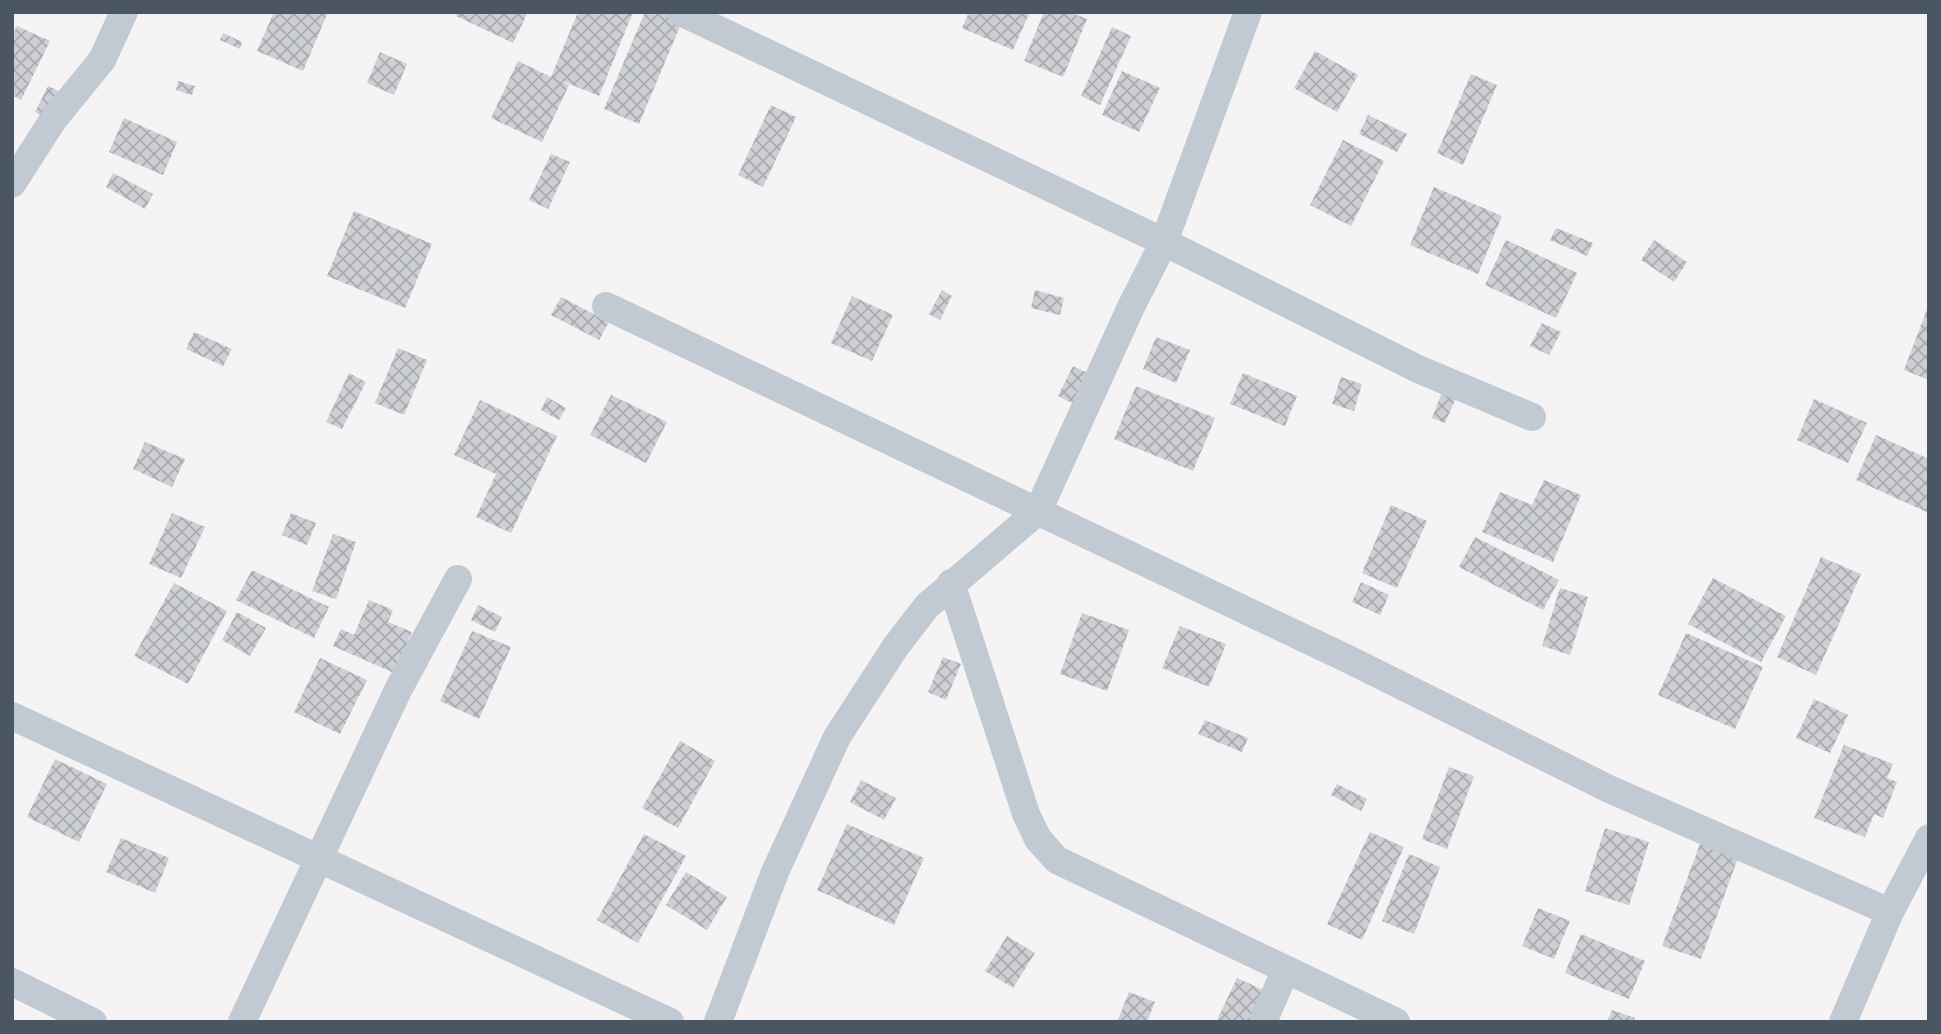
<svg xmlns="http://www.w3.org/2000/svg" width="1941" height="1034" viewBox="0 0 1941 1034" font-family="'Roboto Condensed',sans-serif">
  <style>
    .building { fill: url(#building-cross-hatch) }
    .lines { fill: none; stroke-linecap: round; stroke-linejoin: round }
    .street { stroke: #c1cad2; stroke-width: 28 }
  </style>
  <defs>
    <pattern id="building-cross-hatch" width="8" height="8" patternUnits="userSpaceOnUse" patternTransform="scale(1.75)"><rect width="8" height="8" fill="#cdcfd5"/><path d="M0 0l8 8M0 8l8-8" fill="none" stroke="#a8abb0"/></pattern>
  </defs>
  <rect width="100%" height="100%" fill="#f5f3f3"/>
  <!-- building -->
  <path class="building" d="M274,12H328L303,71L257,51Z
    M458,12H528L513,43L456,16Z
    M578,12H633L599,96L560,80L569,85L542,142L491,118L518,61L551,77Z
    M645,12H667L683,19L639,124L604,109Z
    M969,12H1030L1013,50L962,28Z
    M1044,12H1070L1087,19L1063,77L1024,61Z
    M17,26L50,41L21,100L12,95V35Z
    M1112,27L1131,36L1100,105L1081,96Z
    M223,33L242,42L240,49L220,40Z
    M1315,51L1358,75L1337,112L1294,88Z
    M380,52L407,64L394,95L367,83Z
    M1122,71L1160,88L1139,132L1102,115Z
    M1471,74L1497,85L1463,165L1437,153Z
    M178,81L195,86L192,95L176,90Z
    M48,86L61,92L48,119L35,112Z
    M771,105L796,117L763,187L738,175Z
    M1368,115L1407,134L1397,152L1359,134Z
    M124,118L177,142L163,175L109,152Z
    M1343,140L1384,161L1351,226L1310,205Z
    M551,154L570,162L548,209L529,200Z
    M113,173L153,194L145,209L106,187Z
    M1434,187L1502,216L1478,274L1410,245Z
    M354,211L432,244L405,308L327,276Z
    M1556,228L1593,243L1587,256L1550,240Z
    M1506,240L1577,273L1556,318L1485,285Z
    M1654,240L1687,262L1674,282L1641,260Z
    M942,290L952,296L940,320L929,314Z
    M1035,290L1064,298L1060,315L1031,308Z
    M852,296L893,315L872,361L831,343Z
    M561,297L609,322L599,340L551,315Z
    M1929,304V380L1904,370Z
    M1542,323L1561,332L1549,355L1530,346Z
    M194,332L232,349L223,366L186,349Z
    M1156,337L1190,350L1176,383L1143,369Z
    M398,348L427,360L404,415L375,403Z
    M1073,366L1090,374L1076,405L1058,396Z
    M349,373L366,382L342,429L326,422Z
    M1243,373L1297,396L1285,426L1230,404Z
    M1341,377L1362,384L1354,411L1332,404Z
    M1136,386L1215,418L1193,471L1114,439Z
    M1442,392L1456,398L1445,423L1432,418Z
    M611,395L667,422L646,463L590,435Z
    M547,397L566,408L559,420L541,410Z
    M1814,399L1867,423L1848,463L1797,440Z
    M480,400L557,436L511,533L476,517L496,474L454,455Z
    M1876,435L1929,459V513L1856,480Z
    M145,442L185,459L172,487L133,469Z
    M1544,480L1581,495L1553,562L1482,532L1500,492L1532,505Z
    M1391,505L1427,521L1397,588L1362,573Z
    M172,513L205,527L181,578L149,564Z
    M291,513L316,523L307,545L282,535Z
    M333,534L356,542L336,599L312,591Z
    M1475,537L1559,580L1543,610L1459,567Z
    M1821,557L1861,574L1816,675L1777,657Z
    M252,570L329,607L314,638L236,600Z
    M1713,578L1786,616L1761,662L1688,624Z
    M1361,582L1389,595L1380,615L1352,602Z
    M174,583L227,611L188,684L134,656Z
    M1560,588L1588,597L1570,655L1542,646Z
    M369,600L393,610L388,622L412,632L394,673L333,646L341,629L354,635Z
    M478,605L502,617L495,632L471,620Z
    M237,612L266,628L250,656L222,640Z
    M1082,613L1129,630L1107,691L1060,674Z
    M1180,626L1226,644L1209,687L1162,668Z
    M472,631L511,647L479,719L440,701Z
    M1686,633L1763,667L1735,729L1658,695Z
    M943,657L961,664L946,700L928,692Z
    M320,658L367,680L340,734L294,712Z
    M1814,699L1848,715L1830,753L1796,738Z
    M1205,720L1248,738L1242,752L1198,734Z
    M680,741L715,761L678,828L642,808Z
    M1844,745L1893,764L1887,778L1897,782L1883,818L1874,814L1865,837L1814,818Z
    M55,759L107,784L79,842L27,817Z
    M1449,767L1474,776L1447,849L1422,839Z
    M861,780L896,798L884,820L850,802Z
    M1337,784L1367,799L1361,811L1331,795Z
    M847,824L924,858L894,925L817,890Z
    M1605,828L1649,842L1629,905L1585,891Z
    M1370,832L1404,847L1362,940L1327,924Z
    M644,834L686,856L638,943L597,920Z
    M121,838L169,858L155,893L106,872Z
    M1700,844L1738,858L1701,959L1662,946Z
    M1409,854L1440,867L1414,934L1382,921Z
    M686,872L727,897L707,930L666,905Z
    M1538,908L1570,921L1554,959L1522,946Z
    M1581,934L1645,961L1629,999L1565,973Z
    M1007,936L1035,953L1013,988L985,971Z
    M1237,978L1272,994L1259,1022H1216Z
    M1129,992L1155,1002L1147,1022L1118,1020Z
    M1612,1010L1635,1018L1634,1022H1607Z"/>
  <g class="lines">
    <!-- street -->
    <path class="street" d="M681,12L1164,242L1418,369L1532,417
      M12,184L53,120L102,60L124,12
      M606,306L1350,660L1609,789L1890,912
      M951,583L1026,814L1038,839L1057,860L1396,1022
      M12,716L670,1022
      M12,982L93,1022
      M242,1022L398,690L458,579
      M718,1022L775,872L837,737L896,646L927,606L1038,511L1131,307L1164,242L1248,12
      M1263,1022L1285,971
      M1843,1022L1890,912L1929,838"/>
  </g>
  <!-- border -->
  <rect width="1941" height="1034" fill="none" stroke="#4a5661" stroke-width="28"/>
</svg>
